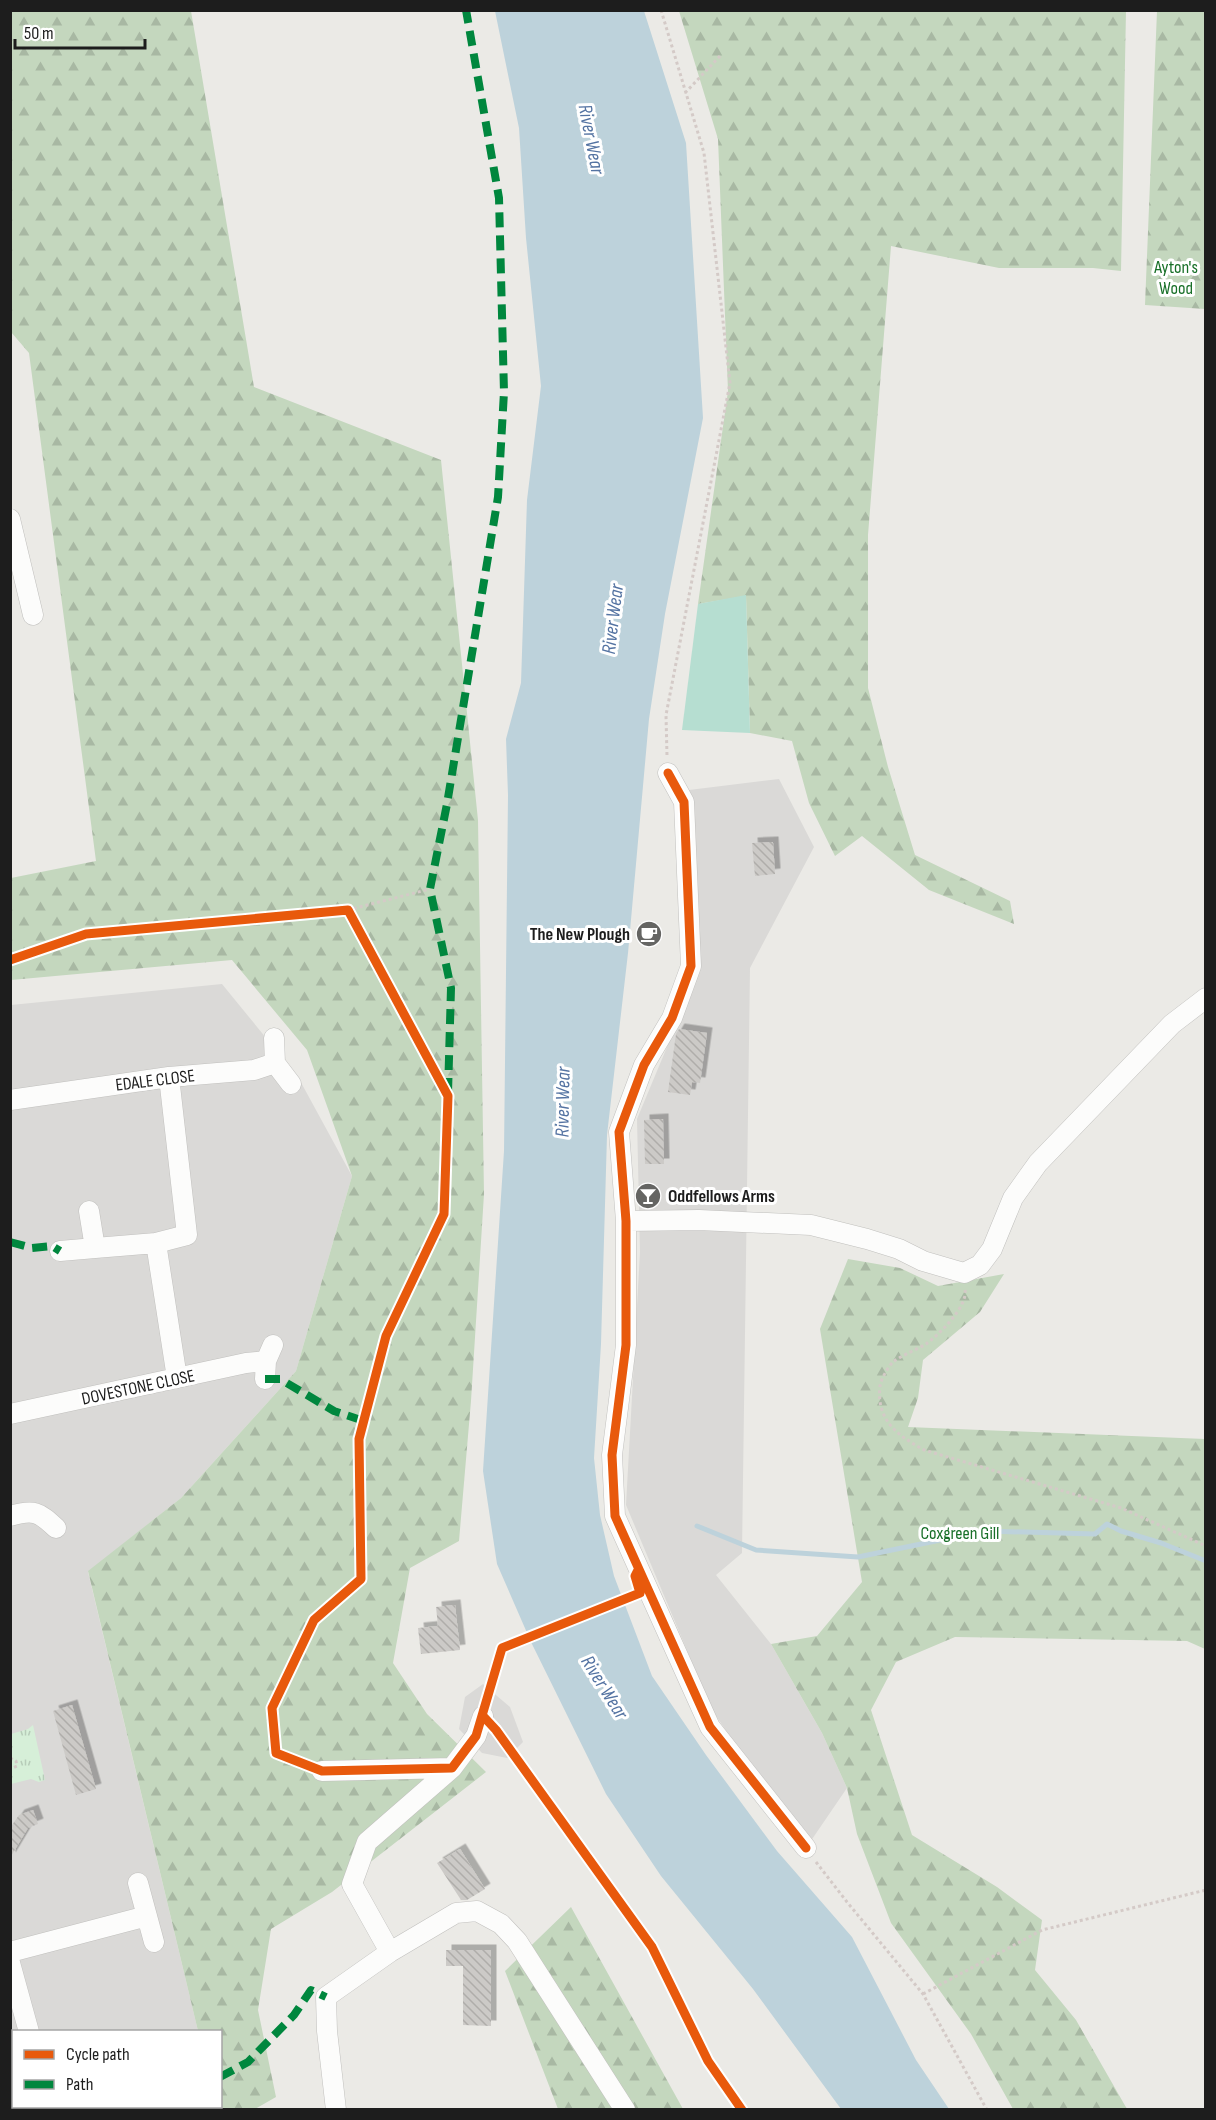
<svg xmlns="http://www.w3.org/2000/svg" width="1216" height="2120" viewBox="0 0 1216 2120" font-family="'Sofia Sans Condensed',sans-serif">
  <style>
    .residential { fill: #dad9d7 }
    .forest { fill: url(#forest-firs) }
    .park { fill: url(#park-tufts) }
    .pitch { fill: #b6ded1 }
    .water { fill: #bdd2db }
    .pier { fill: #dcdcda }
    .lines { fill: none; stroke-linecap: round; stroke-linejoin: round }
    .stream { stroke: #bdd2db; stroke-width: 5 }
    .building { fill: url(#building-back-hatch); filter: url(#shadow) }
    .minor-casing { stroke: #c1c0be; stroke-width: 21 }
    .path { stroke: #d4cac7; stroke-width: 3; stroke-dasharray: 3 3; stroke-linecap: butt }
    .minor { stroke: #fcfcfb; stroke-width: 20 }
    .quiet { stroke: #00873e; stroke-width: 8; stroke-dasharray: 15 8; stroke-linecap: butt }
    .cycleway-casing { stroke: #fff; stroke-width: 13 }
    .cycleway { stroke: #e8590c; stroke-width: 9 }
    .labels { text-anchor: middle; stroke-width: 6; stroke-linejoin: round; paint-order: stroke }
    .park-label { font-size: 18px; fill: #176f27; stroke: #fff }
    .poi-label { font-size: 18px; font-weight: bold; fill: #1d1d1d; stroke: #fff; text-anchor: end }
    .street-label { font-size: 18px; fill: #1d1d1d; stroke: #fff }
    .water-label { font-size: 20px; font-style: italic; fill: #5473a2; stroke: #fff }
  </style>
  <defs>
    <pattern id="forest-firs" width="22" height="20" patternUnits="userSpaceOnUse" patternTransform="scale(1.5)"><rect width="22" height="20" fill="#c4d7be"/><path d="M5 1l3.5 6h-7zM16 11l3.5 6h-7z" fill="#a8b8a3"/></pattern>
    <pattern id="park-tufts" width="24" height="20" patternUnits="userSpaceOnUse" patternTransform="scale(1.5)"><rect width="24" height="20" fill="#d6efd8"/><path d="M3 7l-1-3M5 7V3M7 7l1-3M15 17l-1-3M17 17v-4M19 17l1-3" fill="none" stroke="#b7ccb9"/></pattern>
    <pattern id="building-back-hatch" width="6" height="6" patternUnits="userSpaceOnUse" patternTransform="scale(1.5)"><rect width="6" height="6" fill="#cccac7"/><path d="M-1 5l2 2M0 0l6 6M5-1l2 2" fill="none" stroke="#afadaa"/></pattern>
    <filter id="shadow"><feDropShadow dx="5.5" dy="-5.5" stdDeviation="0" flood-color="#0004"/></filter>
  </defs>
  <rect width="100%" height="100%" fill="#ebeae6"/>
  <!-- residential -->
  <path class="residential" d="M779,779L814,847L750,968L742,1553L716,1575L771,1644L822,1733L847,1788L806,1848L712,1710L626,1505L640,1252L637,1119L697,975L689,790Z
    M222,984L298,1077L352,1176L296,1371L181,1498L88,1572L198,2031L14,2032V2106L140,2107L136,2110H11V1005Z
    M483,1684L510,1707L523,1742L507,1758L482,1753L459,1729L465,1697Z"/>
  <!-- forest -->
  <path class="forest" d="M11,11H191L254,387L441,460L478,820L484,1194L471,1401L459,1541L410,1568L393,1663L427,1714L486,1772L332,1892L271,1929L258,2010L276,2097L255,2109H136L140,2106H220V2032L198,2031L88,1571L181,1498L296,1371L352,1176L307,1050L232,960L11,980V878L96,861L29,353L11,332Z
    M679,11H1126L1121,271L1093,268H999L891,246L868,535V688L888,767L915,855L1010,901L1014,924L929,890L862,836L835,856L809,803L792,741L750,733L746,596L698,604L728,391L718,139Z
    M1157,11H1205V309L1145,305Z
    M848,1259L900,1268L938,1286L1004,1274L980,1312L923,1360L918,1398L908,1427L1205,1439V1649L1187,1641L955,1637L896,1662L871,1710L912,1835L997,1887L1042,1920L1035,1970L1076,2020L1127,2109H1013L971,2034L891,1923L857,1834L847,1788L822,1733L771,1644L817,1636L862,1582L820,1329Z
    M571,1907L683,2109H558L505,1971Z"/>
  <!-- park -->
  <path class="park" d="M33,1725L45,1780L39,1782L31,1779L11,1784V1734L28,1729Z"/>
  <!-- pitch -->
  <path class="pitch" d="M746,595L750,733L682,730L698,604Z"/>
  <!-- water -->
  <path class="water" d="M495,11H644L686,143L703,418L665,614L649,719L628,953L607,1135L601,1344L594,1458L600,1515L614,1576L652,1676L706,1755L777,1851L852,1937L916,2060L949,2109H841L753,1989L661,1876L606,1794L531,1642L497,1564L483,1471L504,1151L508,795L506,739L521,683L527,500L541,386L526,238L519,128Z"/>
  <!-- pier -->
  <path class="pier" d="M639,1590L642,1596L503,1651L501,1645Z"/>
  <g class="lines">
    <!-- stream -->
    <path class="stream" d="M697,1526L756,1550L858,1557L984,1531L1095,1534L1107,1524L1121,1531L1161,1543L1206,1561"/>
  </g>
  <!-- building -->
  <path class="building" d="M773,842L775,874L755,876L752,843Z
    M679,1029L707,1033L700,1083L692,1082L690,1095L668,1092L676,1034Z
    M663,1119L664,1164H645L644,1120Z
    M455,1605L460,1650L421,1654L418,1628L438,1626L436,1607Z
    M72,1705L96,1789L76,1795L53,1711Z
    M33,1810L38,1824L28,1828L10,1858V1828L19,1815Z
    M460,1849L485,1889L467,1900H461L437,1863Z
    M446,1950H491V2026L463,2025V1966H446Z"/>
  <g class="lines">
    <!-- minor casing -->
    <g class="minor-casing">
      <path id="minor" d="M10,519L33,615
        M668,773L684,802L691,966L672,1018L644,1065L619,1132L626,1221V1345L612,1455L615,1516L710,1727L806,1848
        M275,1063L291,1084
        M169,1077L187,1235L156,1243L177,1378
        M10,1100L169,1077L254,1070L275,1063L274,1038
        M89,1211L95,1248L156,1243
        M626,1221L699,1220L811,1225L867,1239L899,1249L923,1261L964,1273L980,1265L992,1249L1013,1198L1038,1163L1172,1024L1206,998
        M60,1251L95,1248
        M265,1379L266,1361L273,1345
        M10,1414L246,1363L266,1361
        M10,1516C34,1509 39,1512 56,1528
        M322,1771L452,1768
        M138,1883L154,1942
        M10,1952L147,1916
        M390,1952L352,1884L367,1842L452,1768L476,1736L483,1716
        M10,1963L29,2032
        M49,2106V2110
        M336,2110L327,2031L326,1997L390,1952L456,1913L477,1911L501,1924L517,1941L625,2110"/>
    </g>
    <!-- path -->
    <path class="path" d="M661,10L704,153L730,383L666,715L667,756
      M685,93L720,56
      M348,910L430,889
      M965,1290C968,1306 939,1335 926,1344C916,1350 902,1355 893,1362C888,1367 881,1379 880,1386C876,1420 897,1435 924,1450L1121,1508L1206,1546
      M10,1758L16,1761L17,1766L10,1769
      M816,1862L847,1902L923,1994L987,2110
      M923,1994L1042,1930L1206,1890"/>
    <!-- minor -->
    <use href="#minor" class="minor"/>
    <!-- quiet -->
    <path class="quiet" d="M448,1093L451,988L430,889L447,804L498,497L504,392L499,198L466,10
      M10,1242L32,1248L52,1246L60,1251
      M265,1379H280L334,1411L364,1421
      M220,2077L248,2062L294,2015L311,1990L326,1997
      M166,2110L171,2106"/>
    <!-- cycleway casing -->
    <g class="cycleway-casing">
      <path id="cycleway" d="M668,773L684,802L691,966L672,1018L644,1065L619,1132L626,1221V1345L612,1455L615,1516L710,1727L806,1848
        M10,960L86,934L348,910L448,1096L444,1214L386,1336L359,1439L361,1579L314,1620L272,1708L276,1753L322,1771L452,1768L476,1736L502,1648L640,1593L635,1576L638,1570
        M483,1716L496,1730L652,1947L708,2061L742,2110"/>
    </g>
    <!-- cycleway -->
    <use href="#cycleway" class="cycleway"/>
  </g>
  <!-- icons -->
  <defs>
    <g id="cafe-disc" transform="scale(1.35)"><circle r="9.5" fill="#656563" stroke="#fff"/><path d="M-5.5-4.5H6V0H3Q3 3.5 0 3.5H-2.5Q-5.5 3.5-5.5 0ZM3-3.2v2h1.7v-2ZM-6 4.5H4V6H-6Z" fill="#fff"/></g>
    <g id="bar-disc" transform="scale(1.35)"><circle r="9.5" fill="#656563" stroke="#fff"/><path d="M-6-5H6L.8 .8V4.5H3.5V6h-7V4.5H-.8V.8Z" fill="#fff"/></g>
  </defs>
  <g fill-rule="evenodd">
    <use href="#cafe-disc" x="649" y="934"/>
    <use href="#bar-disc" x="648" y="1196"/>
  </g>
  <g class="labels">
    <!-- park labels -->
    <g class="park-label">
      <text x="1176" y="273">Ayton's<tspan x="1176" dy="21">Wood</tspan></text>
      <text x="960" y="1539">Coxgreen Gill</text>
    </g>
    <!-- poi labels -->
    <g class="poi-label">
      <text x="630" y="940">The New Plough</text>
      <text x="668" y="1202" text-anchor="start">Oddfellows Arms</text>
    </g>
    <!-- street labels -->
    <g class="street-label">
      <text transform="translate(155 1080) rotate(-7)" y="6">EDALE CLOSE</text>
      <text transform="translate(138 1387) rotate(-12)" y="6">DOVESTONE CLOSE</text>
    </g>
    <!-- water labels -->
    <g class="water-label">
      <text transform="translate(592 139) rotate(79)" y="7">River Wear</text>
      <text transform="translate(612 619) rotate(-83)" y="7">River Wear</text>
      <text transform="translate(562 1102) rotate(-89)" y="7">River Wear</text>
      <text transform="translate(605 1687) rotate(58)" y="7">River Wear</text>
    </g>
  </g>
  <!-- border -->
  <rect width="1216" height="2120" fill="none" stroke="#1d1d1d" stroke-width="24"/>
  <!-- legend -->
  <rect x="12" y="2030" width="210" height="78" fill="#ffffff" stroke="#a5a5a5" stroke-width="1.5"/>
  <rect x="24" y="2050" width="30" height="9" fill="#e8590c" stroke="#a5a5a5" stroke-width="1.5"/>
  <text x="66" y="2060" font-size="18" fill="#1d1d1d">Cycle path</text>
  <rect x="24" y="2080" width="30" height="9" fill="#00873e" stroke="#a5a5a5" stroke-width="1.5"/>
  <text x="66" y="2090" font-size="18" fill="#1d1d1d">Path</text>
  <!-- scale -->
  <path d="M15 39v9h130v-9" fill="none" stroke="#1d1d1d" stroke-width="3"/>
  <text x="24" y="39" font-size="18" fill="#1d1d1d" stroke="#ffffff" stroke-width="4.5" paint-order="stroke">50 m</text>
</svg>
